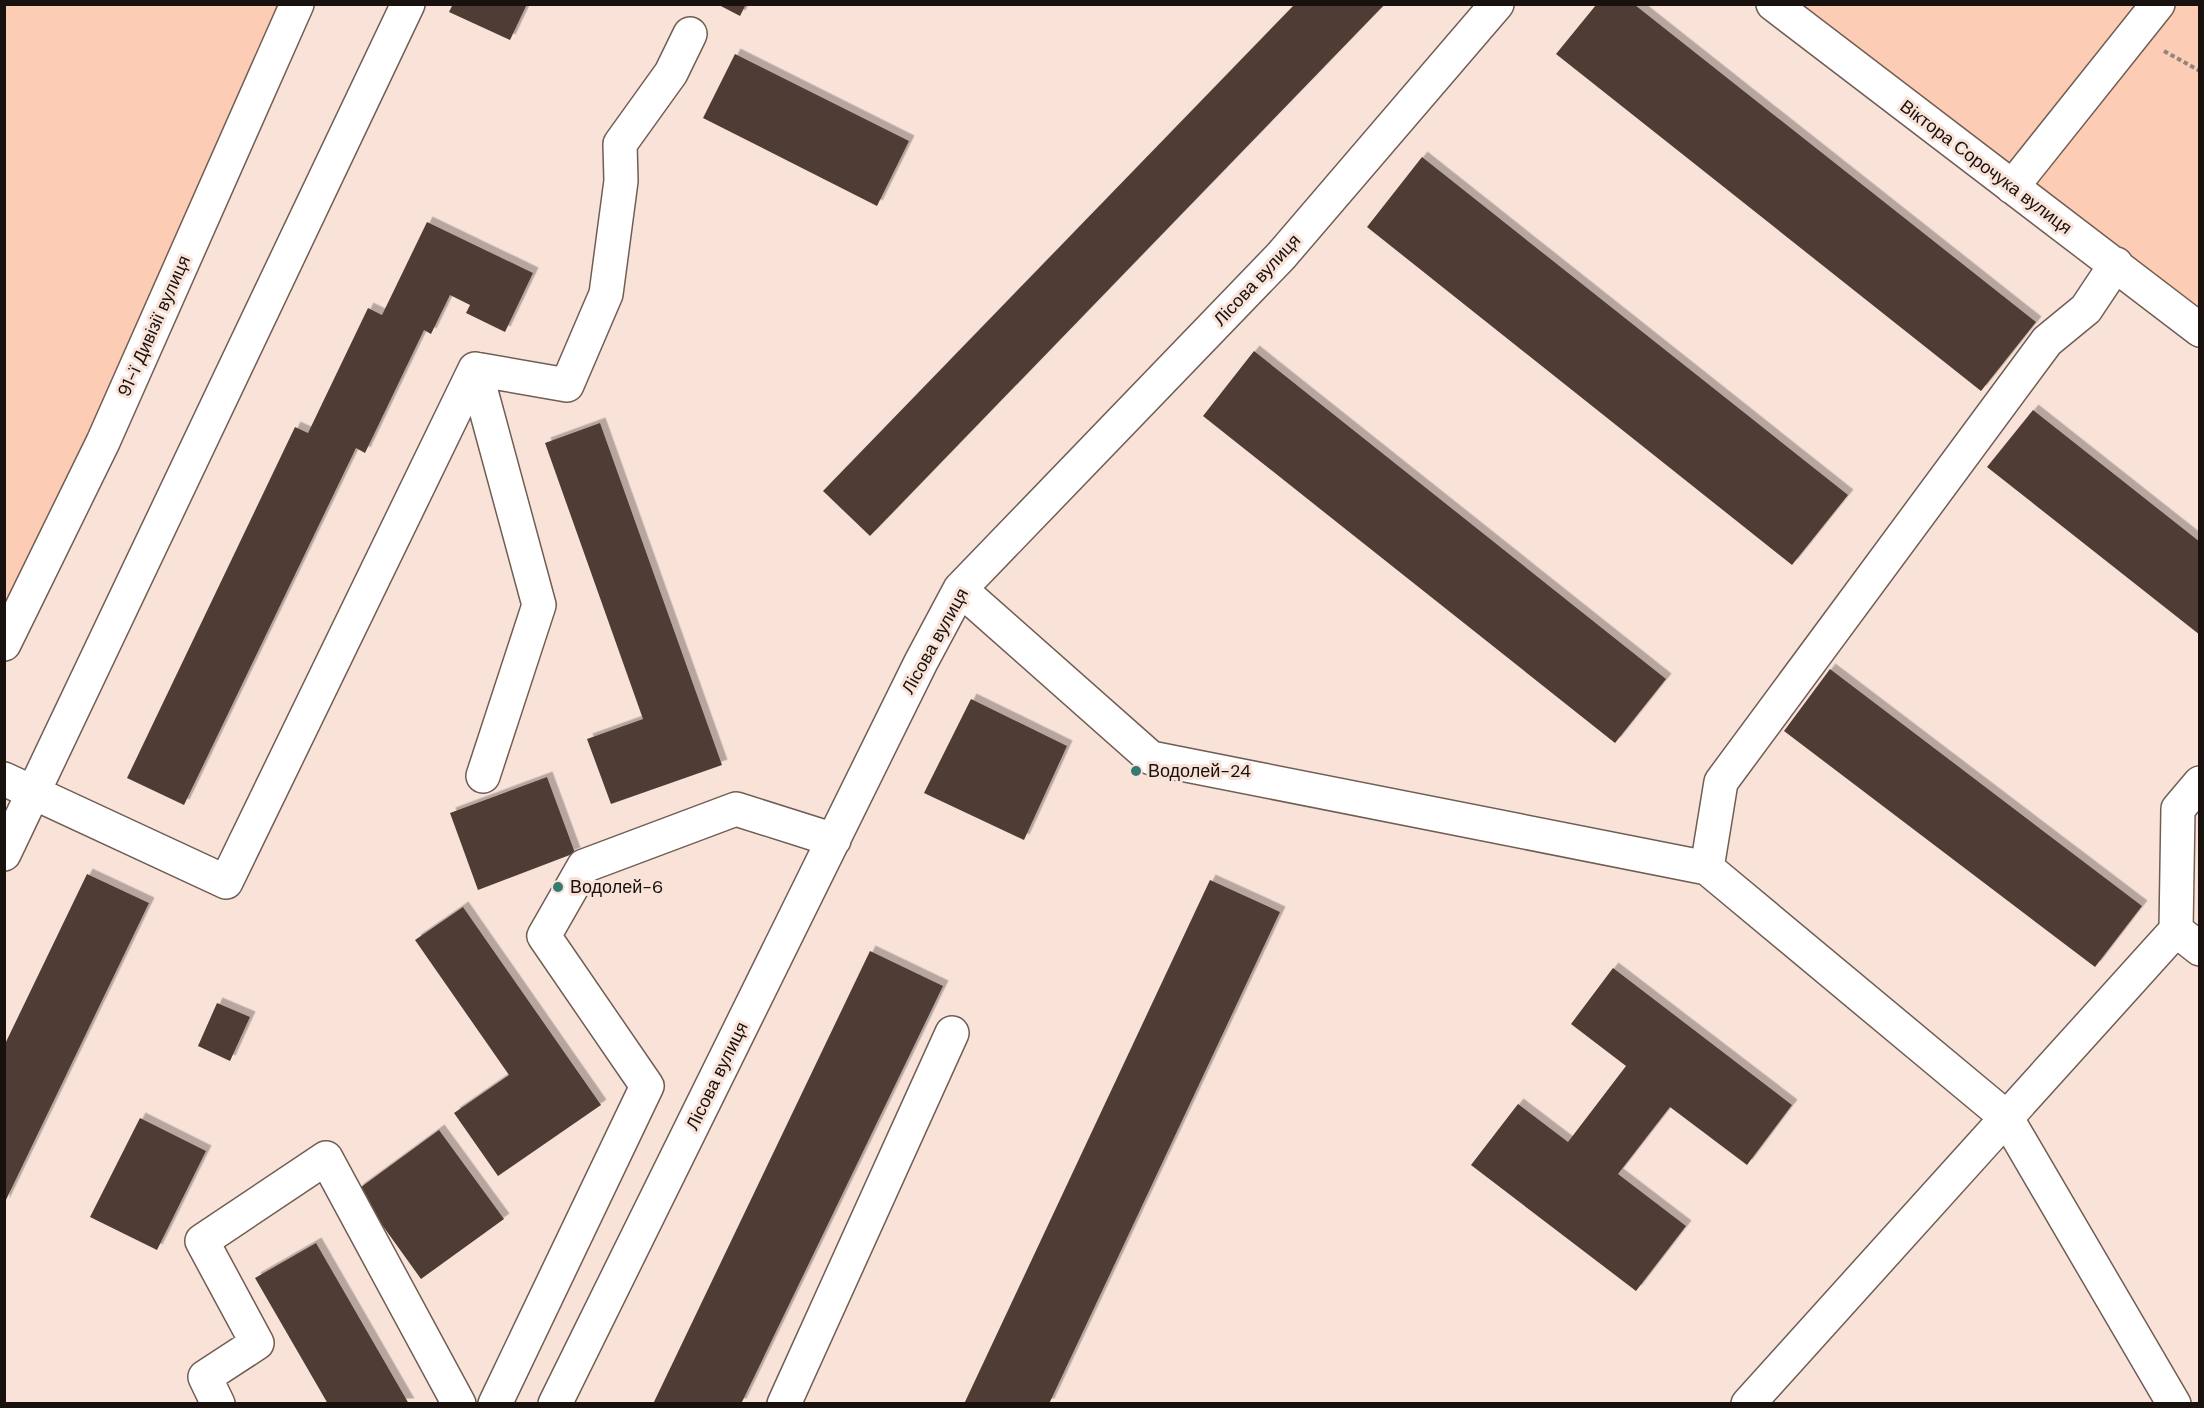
<svg xmlns="http://www.w3.org/2000/svg" width="2204" height="1408" viewBox="0 0 2204 1408" font-family="'DM Sans',sans-serif">
  <style>
    .green { fill: #fdccb5 }
    .building { fill: #4f3d35; filter: url(#shadow) }
    .lines { fill: none; stroke-linecap: round; stroke-linejoin: round }
    .minor-casing { stroke: #705d54; stroke-width: 36 }
    .path { stroke: #93847d; stroke-width: 4; stroke-dasharray: 4.5 3; stroke-linecap: butt }
    .minor { stroke: #fff; stroke-width: 33 }
    .poi-dot { fill: #337a71; stroke: #f9e3d9; stroke-width: 2 }
    .labels { text-anchor: middle; stroke-width: 6; stroke-linejoin: round; paint-order: stroke }
    .street-label { font-size: 18px; fill: #18110d; stroke: #f9e3d9 }
    .poi-label { font-size: 18px; fill: #18110d; stroke: #f9e3d9; text-anchor: start }
  </style>
  <defs>
    <filter id="shadow"><feDropShadow dx="5.5" dy="-5.5" stdDeviation="0" flood-color="#0004"/></filter>
  </defs>
  <rect width="100%" height="100%" fill="#f9e3d9"/>
  <!-- green -->
  <path class="green" d="M5,5H297L5,644Z
    M1773,5H2199V330Z"/>
  <!-- building -->
  <path class="building" d="M453,4H527L510,40L449,12Z
    M717,4H746L740,16Z
    M1295,4H1385L870,536L823,491Z
    M1596,5H1635L2036,322L1981,391L1556,54Z
    M735,54L909,141L877,206L703,118Z
    M1422,157L1848,495L1792,565L1367,227Z
    M427,222L533,273L505,332L466,313L470,305L450,295L431,334L424,330L365,453L356,448L184,805L127,778L295,427L308,433L368,308L382,315Z
    M1254,351L1666,679L1615,743L1203,416Z
    M2033,410L2200,542V635L1987,467Z
    M600,423L722,765L611,804L587,739L643,719L545,443Z
    M1830,669L2142,906L2095,967L1784,731Z
    M971,699L1067,746L1024,840L924,793Z
    M547,777L575,853L478,890L450,813Z
    M87,874L149,903L4,1204V1046Z
    M1210,880L1280,912L1049,1404H964Z
    M463,907L601,1105L498,1176L454,1113L509,1075L415,940Z
    M870,951L943,986L741,1404H653Z
    M1613,968L1792,1105L1747,1165L1670,1107L1618,1174L1686,1226L1636,1291L1471,1165L1518,1104L1568,1142L1626,1066L1571,1024Z
    M217,1003L250,1017L230,1061L198,1046Z
    M140,1118L206,1151L157,1250L90,1217Z
    M439,1130L504,1219L421,1279L357,1190Z
    M316,1243L409,1404H328L255,1278Z"/>
  <g class="lines">
    <!-- minor casing -->
    <g class="minor-casing">
      <path id="minor" d="M1773,4L2200,330
        M2012,187L2158,4
        M2116,264L2086,309L2047,341L1721,782L1707,868L2006,1117L2174,1404
        M475,369L567,385L606,294L621,181L620,144L671,73L690,34
        M960,589L1151,758L1707,868
        M4,644L103,442L297,4
        M4,779L226,882L475,369L539,605L483,776
        M4,854L408,4
        M2176,930L2200,949
        M218,1404L205,1377L257,1343L202,1241L326,1158L459,1404
        M495,1404L647,1086L544,936L584,866L736,809L834,840
        M555,1404L921,662L960,589L1281,256L1497,4
        M784,1404L952,1033
        M1748,1404L2176,930L2178,809L2200,783"/>
    </g>
    <!-- path -->
    <path class="path" d="M2164,51L2200,71"/>
    <!-- minor -->
    <use href="#minor" class="minor"/>
  </g>
  <!-- markers -->
  <g class="poi-dot">
    <circle cx="1136" cy="771" r="6"/>
    <circle cx="558" cy="887" r="6"/>
  </g>
  <g class="labels">
    <!-- street labels -->
    <g class="street-label">
      <text transform="translate(1986 167) rotate(37)" y="6">Віктора Сорочука вулиця</text>
      <text transform="translate(1257 280) rotate(-47)" y="6">Лісова вулиця</text>
      <text transform="translate(154 326) rotate(-66)" y="6">91-ї Дивізії вулиця</text>
      <text transform="translate(935 641) rotate(-61)" y="6">Лісова вулиця</text>
      <text transform="translate(717 1076) rotate(-64)" y="6">Лісова вулиця</text>
    </g>
    <!-- poi labels -->
    <g class="poi-label">
      <text x="1148" y="777">Водолей-24</text>
      <text x="570" y="893">Водолей-6</text>
    </g>
  </g>
  <!-- border -->
  <rect width="2204" height="1408" fill="none" stroke="#18110d" stroke-width="12"/>
</svg>
